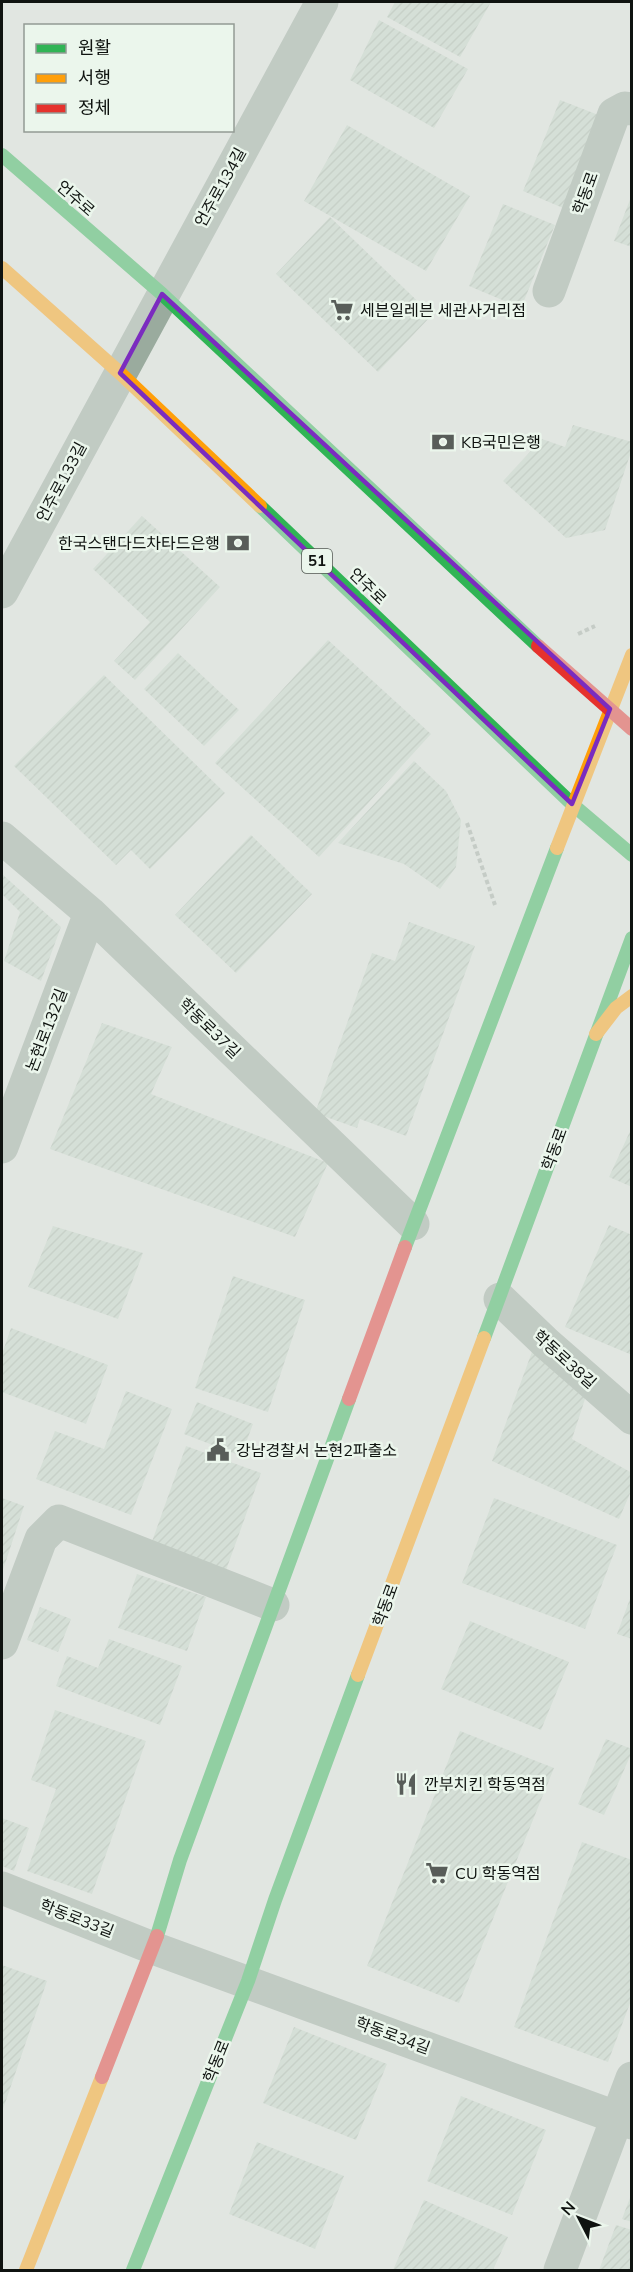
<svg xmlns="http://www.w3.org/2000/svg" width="633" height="2272" viewBox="0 0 633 2272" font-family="Mulish,'Noto Sans KR',sans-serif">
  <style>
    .building { fill: url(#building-hatch) }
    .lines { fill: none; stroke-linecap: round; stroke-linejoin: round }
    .path { stroke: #a3aea5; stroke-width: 4; stroke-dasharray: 4.5 3; stroke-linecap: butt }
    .street { stroke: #9aab9e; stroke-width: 33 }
    .fast { stroke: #30b455; stroke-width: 14 }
    .slow { stroke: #ff9f0a; stroke-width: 14 }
    .jam { stroke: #e5322d; stroke-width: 14 }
    .marked { fill: none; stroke: #7b2cbf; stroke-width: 4.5; stroke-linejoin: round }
    .labels { text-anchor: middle; stroke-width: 5; stroke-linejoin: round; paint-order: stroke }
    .shield { fill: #ebf6ec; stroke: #515752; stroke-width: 1.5 }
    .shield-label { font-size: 15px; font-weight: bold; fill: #0f1310 }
    .street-label { font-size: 16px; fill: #0f1310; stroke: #ebf6ec }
    .poi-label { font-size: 16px; fill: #0f1310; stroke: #ebf6ec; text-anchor: start }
  </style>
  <defs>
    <pattern id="building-hatch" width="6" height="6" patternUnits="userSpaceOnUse" patternTransform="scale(1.5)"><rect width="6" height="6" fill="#c6d8c9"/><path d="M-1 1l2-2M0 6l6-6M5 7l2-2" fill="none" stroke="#a9b8ac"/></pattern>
  </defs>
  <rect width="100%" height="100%" fill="#e1e6e1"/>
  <!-- building -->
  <path class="building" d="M395,2H491L460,57L387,17Z
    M379,20L468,69L434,128L350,80Z
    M560,100L601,116L563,208L523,191Z
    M347,125L470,196L426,271L304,201Z
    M631,197H632V247L614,241Z
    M503,204L555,225L521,308L469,286Z
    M330,217L432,315L378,372L276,274Z
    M573,425L632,442V449L605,530L566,538L503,481L542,439L565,447Z
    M142,516L220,587L135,680L114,661L150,622L93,569Z
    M328,640L431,734L319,857L215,763Z
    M178,653L239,710L204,746L144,689Z
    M104,675L225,793L150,869L131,850L116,865L14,766Z
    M414,761L446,791L461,820L456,867L440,889L404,864L338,843Z
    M251,835L312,894L236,973L175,915Z
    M2,874L61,927L41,981L4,961L20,912L2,894Z
    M409,922L475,946L406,1136L360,1119L357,1128L315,1113L372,953L395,961Z
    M102,1023L172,1047L151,1094L328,1163L295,1237L50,1149Z
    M632,1127V1187L609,1177Z
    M609,1225L632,1235V1355L565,1327Z
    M53,1226L143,1253L118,1319L28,1287Z
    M233,1276L305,1300L268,1412L195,1388Z
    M11,1328L108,1365L86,1424L2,1392V1354Z
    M533,1349L586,1396L572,1439L632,1473V1489L619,1519L492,1461Z
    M126,1391L172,1409L131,1515L36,1479L55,1431L104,1449Z
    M197,1402L253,1424L241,1456L184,1434Z
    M186,1446L261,1473L225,1573L150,1547Z
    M2,1498L24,1506L2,1573Z
    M494,1498L617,1545L585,1629L462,1583Z
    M137,1574L206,1597L187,1651L118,1628Z
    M631,1596H632V1639L617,1634Z
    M40,1607L71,1619L58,1652L27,1640Z
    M470,1621L569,1662L541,1730L441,1689Z
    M109,1639L182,1666L160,1725L56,1686L67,1656L98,1668Z
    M55,1710L146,1741L92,1894L27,1871L56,1789L31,1780Z
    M460,1731L554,1768L459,2003L367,1966Z
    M606,1739L632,1749V1752L604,1815L578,1804Z
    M2,1818L29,1828L14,1871L2,1866Z
    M582,1842L632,1860V1998L608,2062L514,2027Z
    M2,1965L47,1981L2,2112Z
    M294,2027L387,2064L356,2140L263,2103Z
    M461,2096L546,2130L512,2215L427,2181Z
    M257,2142L344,2176L315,2249L229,2214Z
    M631,2195H632V2222L622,2219Z
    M424,2200L508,2237L493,2270H393Z
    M616,2225L632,2230V2270H599Z"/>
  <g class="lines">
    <!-- path -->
    <path class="path" d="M578,634L595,626
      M467,823L495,905"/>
    <!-- street -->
    <path class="street" d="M549,291L614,114L625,108L632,109
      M2,592L322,2
      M2,838L90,913L413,1224
      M2,1147L90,913
      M500,1299L546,1343L632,1418
      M2,1643L41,1539L59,1521L273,1605
      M2,1888L153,1948L632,2123
      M560,2270L632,2078"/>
    <!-- fast -->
    <path class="fast" d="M2,155L162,294L538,646
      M260,506L572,804L632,855
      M405,1247L557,848
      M484,1338L632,938
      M157,1936L180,1860L349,1399
      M133,2270L248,1981L275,1900L358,1675"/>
    <!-- slow -->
    <path class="slow" d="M2,268L120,373L260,506
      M557,848L632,655
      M596,1034L616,1008L632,996
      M358,1675L484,1338
      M26,2270L102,2077"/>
    <!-- jam -->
    <path class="jam" d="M538,646L632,729
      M349,1399L405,1247
      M102,2077L157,1936"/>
  </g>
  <!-- marked area -->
  <path d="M0 0H633V2272H0ZM162,294L610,709L572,804L120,373Z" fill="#e1e6e1" fill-opacity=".55" fill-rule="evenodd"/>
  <path class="marked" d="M162,294L610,709L572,804L120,373Z"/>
  <!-- icons -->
  <defs>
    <g id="supermarket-bare" transform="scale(1.8)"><path d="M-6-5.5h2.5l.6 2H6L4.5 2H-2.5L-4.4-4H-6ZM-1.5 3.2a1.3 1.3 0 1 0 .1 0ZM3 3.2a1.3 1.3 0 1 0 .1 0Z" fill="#585d59" stroke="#ebf6ec" stroke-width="2.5" paint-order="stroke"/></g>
    <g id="bank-bare" transform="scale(1.8)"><path d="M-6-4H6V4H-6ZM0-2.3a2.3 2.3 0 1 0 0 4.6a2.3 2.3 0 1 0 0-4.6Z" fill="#585d59" stroke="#ebf6ec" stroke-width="2.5" paint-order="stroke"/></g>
    <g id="civic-bare" transform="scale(1.8)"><path d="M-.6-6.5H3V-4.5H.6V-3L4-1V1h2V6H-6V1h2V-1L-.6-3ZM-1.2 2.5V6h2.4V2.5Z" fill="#585d59" stroke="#ebf6ec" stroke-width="2.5" paint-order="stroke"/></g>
    <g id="restaurant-bare" transform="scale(1.8)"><path d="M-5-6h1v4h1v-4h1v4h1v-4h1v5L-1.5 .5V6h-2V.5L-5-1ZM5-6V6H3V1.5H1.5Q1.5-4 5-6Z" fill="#585d59" stroke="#ebf6ec" stroke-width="2.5" paint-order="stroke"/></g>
  </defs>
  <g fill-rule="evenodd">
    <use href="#supermarket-bare" x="342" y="310"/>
    <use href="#bank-bare" x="443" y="442"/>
    <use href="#bank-bare" x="238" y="543"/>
    <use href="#civic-bare" x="218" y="1450"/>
    <use href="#restaurant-bare" x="406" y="1784"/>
    <use href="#supermarket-bare" x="437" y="1873"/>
  </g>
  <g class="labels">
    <!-- shield labels -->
    <rect class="shield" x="302" y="549" width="30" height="24" rx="4.5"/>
    <g class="shield-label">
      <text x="317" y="566">51</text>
    </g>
    <!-- street labels -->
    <g class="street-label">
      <text transform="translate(220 187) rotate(-61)" y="6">언주로134길</text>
      <text transform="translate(585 193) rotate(-70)" y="6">학동로</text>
      <text transform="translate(76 198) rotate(41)" y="6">언주로</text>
      <text transform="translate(61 482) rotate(-62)" y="6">언주로133길</text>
      <text transform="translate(368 586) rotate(44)" y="6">언주로</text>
      <text transform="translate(210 1028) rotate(44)" y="6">학동로37길</text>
      <text transform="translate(46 1030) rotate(-69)" y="6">논현로132길</text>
      <text transform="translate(554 1149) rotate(-70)" y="6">학동로</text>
      <text transform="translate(565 1359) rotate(42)" y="6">학동로38길</text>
      <text transform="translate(385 1605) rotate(-70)" y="6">학동로</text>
      <text transform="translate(77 1918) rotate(21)" y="6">학동로33길</text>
      <text transform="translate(393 2035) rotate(20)" y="6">학동로34길</text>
      <text transform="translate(216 2061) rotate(-68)" y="6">학동로</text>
    </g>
    <!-- poi labels -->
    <g class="poi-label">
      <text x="360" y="316">세븐일레븐 세관사거리점</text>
      <text x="461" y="448">KB국민은행</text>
      <text x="220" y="549" text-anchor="end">한국스탠다드차타드은행</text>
      <text x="236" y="1456">강남경찰서 논현2파출소</text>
      <text x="424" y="1790">깐부치킨 학동역점</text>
      <text x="455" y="1879">CU 학동역점</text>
    </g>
  </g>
  <!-- border -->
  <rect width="633" height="2272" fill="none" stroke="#0f1310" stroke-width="6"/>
  <!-- legend -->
  <rect x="24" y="24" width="210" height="108" fill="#ebf6ec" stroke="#939b94" stroke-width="1.5"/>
  <rect x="36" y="44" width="30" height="9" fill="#30b455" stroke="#939b94" stroke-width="1.5"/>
  <text x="78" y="54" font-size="18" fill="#0f1310">원활</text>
  <rect x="36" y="74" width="30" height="9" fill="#ff9f0a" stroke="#939b94" stroke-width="1.5"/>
  <text x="78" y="84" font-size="18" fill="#0f1310">서행</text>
  <rect x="36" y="104" width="30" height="9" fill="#e5322d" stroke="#939b94" stroke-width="1.5"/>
  <text x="78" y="114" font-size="18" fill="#0f1310">정체</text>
  <!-- north arrow -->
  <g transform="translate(579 2218) rotate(312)" stroke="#ebf6ec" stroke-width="4.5" paint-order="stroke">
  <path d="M0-4.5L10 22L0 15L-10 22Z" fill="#0f1310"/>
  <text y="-9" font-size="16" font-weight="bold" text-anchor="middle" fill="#0f1310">N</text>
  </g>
</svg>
